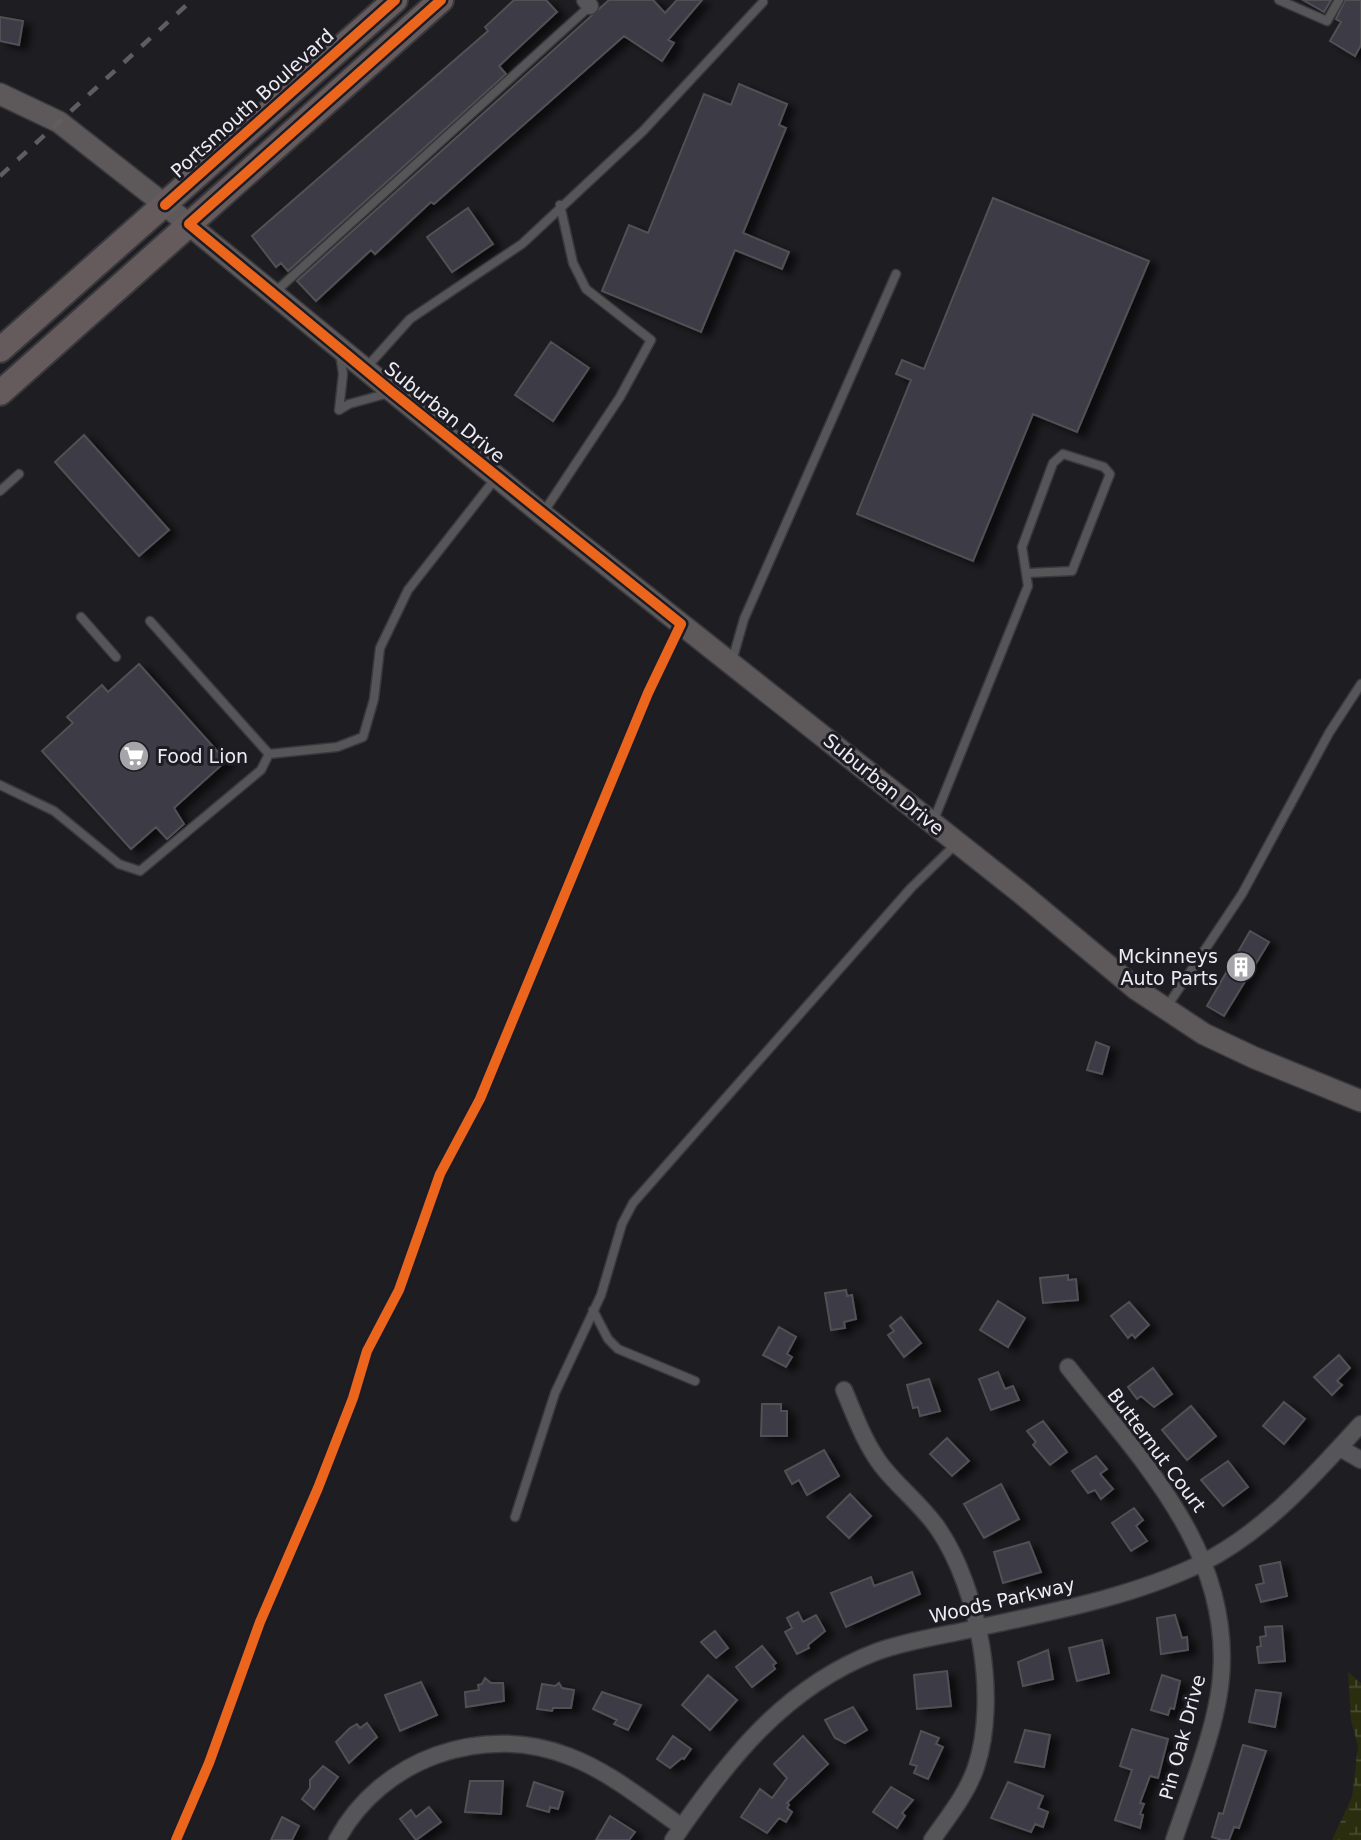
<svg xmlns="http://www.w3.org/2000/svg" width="1361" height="1840" viewBox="0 0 1361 1840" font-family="'DejaVu Sans',sans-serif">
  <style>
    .wetland { fill: url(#wetland-marsh) }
    .building { fill: #3c3a45; stroke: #515155; stroke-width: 2; filter: url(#shadow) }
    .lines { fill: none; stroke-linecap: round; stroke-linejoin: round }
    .lane-casing { stroke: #39393d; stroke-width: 11 }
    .street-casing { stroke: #39393d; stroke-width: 19 }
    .secondary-casing { stroke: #39393d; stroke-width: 24 }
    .primary-casing { stroke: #39393d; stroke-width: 28 }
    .lane { stroke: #565659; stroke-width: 8 }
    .street { stroke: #565659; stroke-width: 16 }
    .secondary { stroke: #5d585a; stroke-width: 21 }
    .primary { stroke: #655b5d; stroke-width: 24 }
    .rail { stroke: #5e5e60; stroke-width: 4.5; stroke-dasharray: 12 12; stroke-linecap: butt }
    .cycleway-casing { stroke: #1d1c24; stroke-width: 15 }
    .cycleway { stroke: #eb651d; stroke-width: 10 }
    .labels { text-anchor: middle; stroke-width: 6; stroke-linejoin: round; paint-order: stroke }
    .street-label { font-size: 19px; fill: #ececf1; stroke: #1d1c24 }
    .poi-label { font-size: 19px; fill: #ececf1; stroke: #1d1c24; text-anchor: start }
  </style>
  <defs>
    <pattern id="wetland-marsh" width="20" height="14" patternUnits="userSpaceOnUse" patternTransform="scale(1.75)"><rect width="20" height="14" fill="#2a2d0e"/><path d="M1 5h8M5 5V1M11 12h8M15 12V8" fill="none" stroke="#494c32"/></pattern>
    <filter id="shadow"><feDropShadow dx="8" dy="4.5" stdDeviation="3.5" flood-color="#0009"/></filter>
  </defs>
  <rect width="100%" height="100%" fill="#1e1e22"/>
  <!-- wetland -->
  <path class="wetland" d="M1348,1672L1361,1683V1840H1332L1352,1797L1358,1746L1351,1721Z"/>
  <!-- building -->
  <path class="building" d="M514,0H546L557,12L499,66L506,74L288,271L281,263L276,267L252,236L488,31L485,27Z
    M609,0H653L665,13L677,0H702L668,40L674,43L662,61L624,36L434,204L431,202L375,254L371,250L316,301L297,281Z
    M1303,0H1331L1324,12Z
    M1345,0H1361V45L1355,56L1330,41L1341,22L1336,19Z
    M0,17L23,21L19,45L0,41Z
    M739,84L787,104L779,125L786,128L743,233L789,252L782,269L735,250L701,332L602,291L629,225L648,233L704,94L731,105Z
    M993,198L1149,261L1077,432L1033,414L973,561L857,514L911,380L896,374L902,360L924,369Z
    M468,208L493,244L452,272L427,237Z
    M551,342L589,368L553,421L515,395Z
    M84,435L169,530L139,556L55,462Z
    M139,664L226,761L174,808L184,824L167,839L156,827L131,849L42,751L73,723L67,717L93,693L102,685L108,692Z
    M1250,931L1269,942L1224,1016L1207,1006Z
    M1096,1042L1109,1047L1102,1074L1087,1070Z
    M1068,1275V1280L1076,1279L1078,1300L1043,1303L1040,1278Z
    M846,1290L847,1296L852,1295L856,1319L844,1322L845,1328L831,1330L825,1293Z
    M998,1301L1025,1318L1008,1347L980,1330Z
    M1129,1302L1149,1325L1135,1338L1132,1334L1128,1338L1111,1316Z
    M901,1317L921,1343L904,1357L888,1335L894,1331L890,1326Z
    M779,1327L796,1337L787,1354L792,1357L786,1367L763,1355Z
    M1339,1355L1350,1368L1337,1381L1342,1385L1332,1395L1314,1377Z
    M1153,1368L1172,1394L1154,1407L1141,1396L1137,1399L1128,1387Z
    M998,1372L1005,1389L1013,1386L1019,1400L991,1410L979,1379Z
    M929,1379L940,1411L920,1416L918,1407L913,1408L907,1385Z
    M1284,1402L1305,1419L1284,1444L1263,1426Z
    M762,1404H781V1411H787V1436H761Z
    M1191,1406L1216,1436L1187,1460L1162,1430Z
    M1043,1421L1067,1452L1050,1465L1033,1445L1036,1442L1027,1431Z
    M947,1438L969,1461L952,1476L930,1454Z
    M824,1450L839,1476L807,1495L799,1480L792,1484L785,1471Z
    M1096,1456L1107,1469L1100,1474L1113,1489L1101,1499L1095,1490L1088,1493L1072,1471Z
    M1228,1461L1248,1487L1223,1506L1201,1480Z
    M1001,1484L1019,1519L984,1538L964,1504Z
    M850,1494L871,1516L849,1538L827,1517Z
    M1134,1508L1143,1520L1136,1526L1147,1541L1131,1551L1112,1523Z
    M1029,1542L1041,1572L1003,1583L994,1552Z
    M1280,1562L1287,1596L1261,1602L1256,1585L1264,1583L1260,1566Z
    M912,1572L920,1594L846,1627L831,1593L871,1577L874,1586Z
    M798,1612L803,1622L816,1615L825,1631L808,1645L809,1648L797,1654L785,1632L792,1628L787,1618Z
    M1175,1615L1182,1638L1187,1637L1188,1650L1161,1654L1157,1618Z
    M1282,1626L1285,1661L1259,1663L1257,1647L1261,1646L1260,1637L1266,1636L1265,1627Z
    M715,1631L728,1648L716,1658L701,1642Z
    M1102,1640L1109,1673L1077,1681L1069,1648Z
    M762,1646L776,1663L773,1665L775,1669L752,1687L736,1667Z
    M1048,1650L1053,1679L1023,1686L1018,1662Z
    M947,1671L951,1706L917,1709L914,1675Z
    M708,1675L737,1700L710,1730L682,1705Z
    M1162,1675L1180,1681L1174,1709L1170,1708L1168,1715L1151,1710Z
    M485,1678L491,1683H503L504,1701L466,1707L465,1692L479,1690L478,1685L482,1684Z
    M421,1682L437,1715L400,1731L385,1695Z
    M559,1683L562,1688L574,1690L571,1708H553L552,1711L537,1709L542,1684L555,1686Z
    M1256,1690L1281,1693L1275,1727L1249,1722Z
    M602,1692L641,1705L628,1730L614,1724L617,1720L593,1709Z
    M853,1707L867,1730L845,1743L835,1738L825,1720Z
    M367,1723L377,1737L349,1763L336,1742L350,1728L357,1724L360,1728Z
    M1132,1729L1168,1739L1158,1778L1150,1776L1140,1803L1144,1804L1140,1814L1143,1815L1140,1828L1115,1820L1132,1770L1120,1766Z
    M1025,1730L1050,1735L1044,1767L1015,1762Z
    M921,1731L939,1738L936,1744L943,1747L928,1779L914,1773L917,1766L910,1764Z
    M673,1736L691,1749L684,1759L682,1758L670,1768L657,1759Z
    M803,1736L828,1764L787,1803L789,1805L787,1808L792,1812L786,1822L779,1818L767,1833L741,1817L760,1789L772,1798L787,1778L774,1764Z
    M1243,1745L1266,1751L1239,1828L1234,1827L1229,1840H1222L1212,1837L1219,1813L1223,1814Z
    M323,1766L338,1777L314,1809L302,1799L310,1788V1780Z
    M470,1781H503L501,1814L465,1812Z
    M534,1782L563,1792L558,1809L550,1807L549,1812L527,1806Z
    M1008,1782L1043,1796L1038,1808L1048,1812L1043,1827L1035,1824L1031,1832L991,1818Z
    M891,1787L913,1800L902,1813L905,1816L897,1828L873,1812Z
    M429,1807L441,1822L416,1840L400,1819L411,1810L416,1817Z
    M610,1816L635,1832L629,1840H596Z
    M282,1817L299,1826L292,1840H271Z"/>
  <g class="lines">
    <!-- lane casing -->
    <g class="lane-casing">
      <path id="lane" d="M1279,0L1327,21L1339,0
        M275,292L590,6
        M366,368L410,319L522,244L643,131L763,2
        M339,410L343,374L340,354
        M339,410L349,404L389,393
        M0,491L19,474
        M543,513L620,397L651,340L586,289L573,263L560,205
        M81,617L116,657
        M732,661L744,619L896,274
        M269,754L337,747L363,737L374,699L380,648L408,590L495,479
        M0,785L54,811L119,864L140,871L261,770L269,754L150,621
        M933,822L1028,586L1022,547L1053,463L1063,454L1104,467L1110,474L1072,571L1028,573
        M1166,1008L1242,894L1329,733L1361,684
        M593,1310L608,1339L618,1349L695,1381
        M515,1517L555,1393L601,1295L622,1224L633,1203L911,888L957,843"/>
    </g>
    <!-- street casing -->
    <g class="street-casing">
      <path id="street" d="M585,0L590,6
        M1068,1367C1140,1459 1232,1550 1221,1677C1217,1727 1190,1792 1174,1840
        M844,1390C855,1416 865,1444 882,1466C900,1489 923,1506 939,1530C979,1590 999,1698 976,1767C967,1794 948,1817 932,1840
        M1340,1448L1361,1460
        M337,1840C381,1758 483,1723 568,1756C609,1771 646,1802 682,1827
        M673,1840C726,1762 784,1687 876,1652C903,1642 934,1637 963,1631C1044,1613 1128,1599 1202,1563C1267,1530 1313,1476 1361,1424"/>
    </g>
    <!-- secondary casing -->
    <g class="secondary-casing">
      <path id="secondary" d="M0,94L59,122L165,205L542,514L1021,893L1136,989L1204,1034L1255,1058L1361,1101"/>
    </g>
    <!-- primary casing -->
    <g class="primary-casing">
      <path id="primary" d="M0,350L395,0
        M0,393L441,0"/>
    </g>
    <!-- lane -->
    <use href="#lane" class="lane"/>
    <!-- street -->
    <use href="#street" class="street"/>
    <!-- secondary -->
    <use href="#secondary" class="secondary"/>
    <!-- primary -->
    <use href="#primary" class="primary"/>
    <!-- rail -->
    <path class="rail" d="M0,176L192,0"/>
    <!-- cycleway casing -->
    <g class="cycleway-casing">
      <path id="cycleway" d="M165,205L395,0
        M176,1840L209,1763L260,1622L318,1488L353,1398L367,1351L399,1290L440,1174L480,1099L648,693L681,624L392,392L189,224L441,0"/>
    </g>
    <!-- cycleway -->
    <use href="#cycleway" class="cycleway"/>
  </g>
  <!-- icons -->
  <defs>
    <g id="supermarket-disc" transform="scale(1.575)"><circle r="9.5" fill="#a4a4a9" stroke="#1d1c24"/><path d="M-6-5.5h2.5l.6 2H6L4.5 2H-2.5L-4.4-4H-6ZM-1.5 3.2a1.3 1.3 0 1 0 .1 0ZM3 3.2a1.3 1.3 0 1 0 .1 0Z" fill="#fff"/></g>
    <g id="building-disc" transform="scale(1.575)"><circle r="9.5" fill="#a4a4a9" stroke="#1d1c24"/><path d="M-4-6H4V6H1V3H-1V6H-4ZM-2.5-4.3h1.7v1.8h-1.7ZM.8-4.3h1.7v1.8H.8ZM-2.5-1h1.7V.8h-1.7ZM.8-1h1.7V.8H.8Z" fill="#fff"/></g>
  </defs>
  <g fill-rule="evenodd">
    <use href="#supermarket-disc" x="134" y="756"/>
    <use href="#building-disc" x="1241" y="967"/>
  </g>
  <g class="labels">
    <!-- street labels -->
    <g class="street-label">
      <text transform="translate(252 103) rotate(-42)" y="7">Portsmouth Boulevard</text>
      <text transform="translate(445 412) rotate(39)" y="7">Suburban Drive</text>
      <text transform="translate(884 784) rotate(39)" y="7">Suburban Drive</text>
      <text transform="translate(1157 1450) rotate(53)" y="7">Butternut Court</text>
      <text transform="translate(1002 1600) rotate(-13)" y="7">Woods Parkway</text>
      <text transform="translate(1182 1737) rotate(-75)" y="7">Pin Oak Drive</text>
    </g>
    <!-- poi labels -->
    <g class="poi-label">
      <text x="157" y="763">Food Lion</text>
      <text x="1218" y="963" text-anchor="end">Mckinneys<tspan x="1218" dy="22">Auto Parts</tspan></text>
    </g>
  </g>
</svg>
